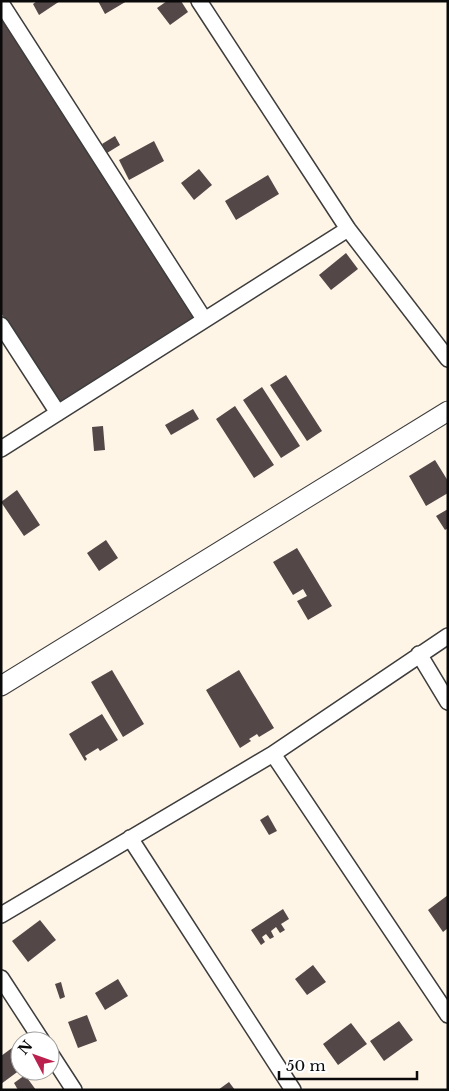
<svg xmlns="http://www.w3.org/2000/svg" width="449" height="1091" viewBox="0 0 449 1091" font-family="'Libre Baskerville',serif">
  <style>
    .building { fill: #534847 }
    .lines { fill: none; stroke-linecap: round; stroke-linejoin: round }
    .minor-casing { stroke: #3d3d3d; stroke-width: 18 }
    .tertiary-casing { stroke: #3d3d3d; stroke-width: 21 }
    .minor { stroke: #fff; stroke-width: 15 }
    .tertiary { stroke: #fff; stroke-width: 19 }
  </style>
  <rect width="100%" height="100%" fill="#fff5e7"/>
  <!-- building -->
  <path class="building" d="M37,1H60L39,15L33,4Z
    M98,1H127L105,14Z
    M167,1H181L188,12L170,25L157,8Z
    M1,15L196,318L60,404L1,313Z
    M115,136L120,145L107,153L102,144Z
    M154,141L164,161L129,180L119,160Z
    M199,169L212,185L194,200L181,183Z
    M268,175L279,194L236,220L225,201Z
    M346,253L358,269L331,290L319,275Z
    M286,375L322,431L307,441L270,385Z
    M262,387L300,446L281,458L243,400Z
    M235,406L274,465L254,478L216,419Z
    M193,409L199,419L171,435L165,425Z
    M103,426L105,450L94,451L92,427Z
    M435,460L448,481V493L426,506L409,476Z
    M17,490L40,525L24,536L1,502Z
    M448,509V528L445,530L436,516Z
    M106,540L118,558L99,571L87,553Z
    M297,548L332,606L308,620L297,601L307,596L303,589L293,595L273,562Z
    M112,670L144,724L123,737L91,682Z
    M239,670L274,728L259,737L257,734L249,739L251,741L240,748L206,690Z
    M102,714L118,740L100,751L98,748L85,756L87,759L85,761L69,734Z
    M268,815L277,831L269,835L260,820Z
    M448,895V928L443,932L428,910Z
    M283,909L289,919L281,924L285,930L280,933L276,927L271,931L274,937L270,939L266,934L262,937L265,942L261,945L251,930Z
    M40,920L56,940L28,962L12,941Z
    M313,965L326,982L307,995L295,979Z
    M118,979L128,996L105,1010L95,993Z
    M61,982L65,997L60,999L55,984Z
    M87,1015L97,1041L78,1048L68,1022Z
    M399,1021L413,1040L384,1061L370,1041Z
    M351,1023L367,1044L338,1065L323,1044Z
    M16,1045L20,1051V1070L1,1084V1056Z
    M25,1075L36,1090H18L14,1083Z
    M229,1082L235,1090H218Z"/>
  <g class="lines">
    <!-- minor casing -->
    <g class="minor-casing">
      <path id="minor" d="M199,1L348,229L448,359
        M1,3L204,319
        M1,325L58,413
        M1,449L348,229
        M419,654L448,702
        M273,754L448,1015
        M130,838L293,1090
        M1,915L273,754L448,636
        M1,978L42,1041
        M50,1053L74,1090"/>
    </g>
    <!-- tertiary casing -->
    <g class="tertiary-casing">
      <path id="tertiary" d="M1,686L448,411"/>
    </g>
    <!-- minor -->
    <use href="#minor" class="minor"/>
    <!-- tertiary -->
    <use href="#tertiary" class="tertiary"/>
  </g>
  <!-- border -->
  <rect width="449" height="1091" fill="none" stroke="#0a0a0a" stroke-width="5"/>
  <!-- north arrow -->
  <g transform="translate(35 1056) rotate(311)"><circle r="24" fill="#ffffff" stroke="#9d9d9d"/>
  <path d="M0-4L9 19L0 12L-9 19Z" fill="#bb214e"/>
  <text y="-8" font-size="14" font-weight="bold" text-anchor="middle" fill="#0a0a0a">N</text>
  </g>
  <!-- scale -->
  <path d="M279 1071v8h138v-8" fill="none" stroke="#0a0a0a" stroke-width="2.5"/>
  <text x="286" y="1071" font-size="15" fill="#0a0a0a" stroke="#ffffff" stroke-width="4" paint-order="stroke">50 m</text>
</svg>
